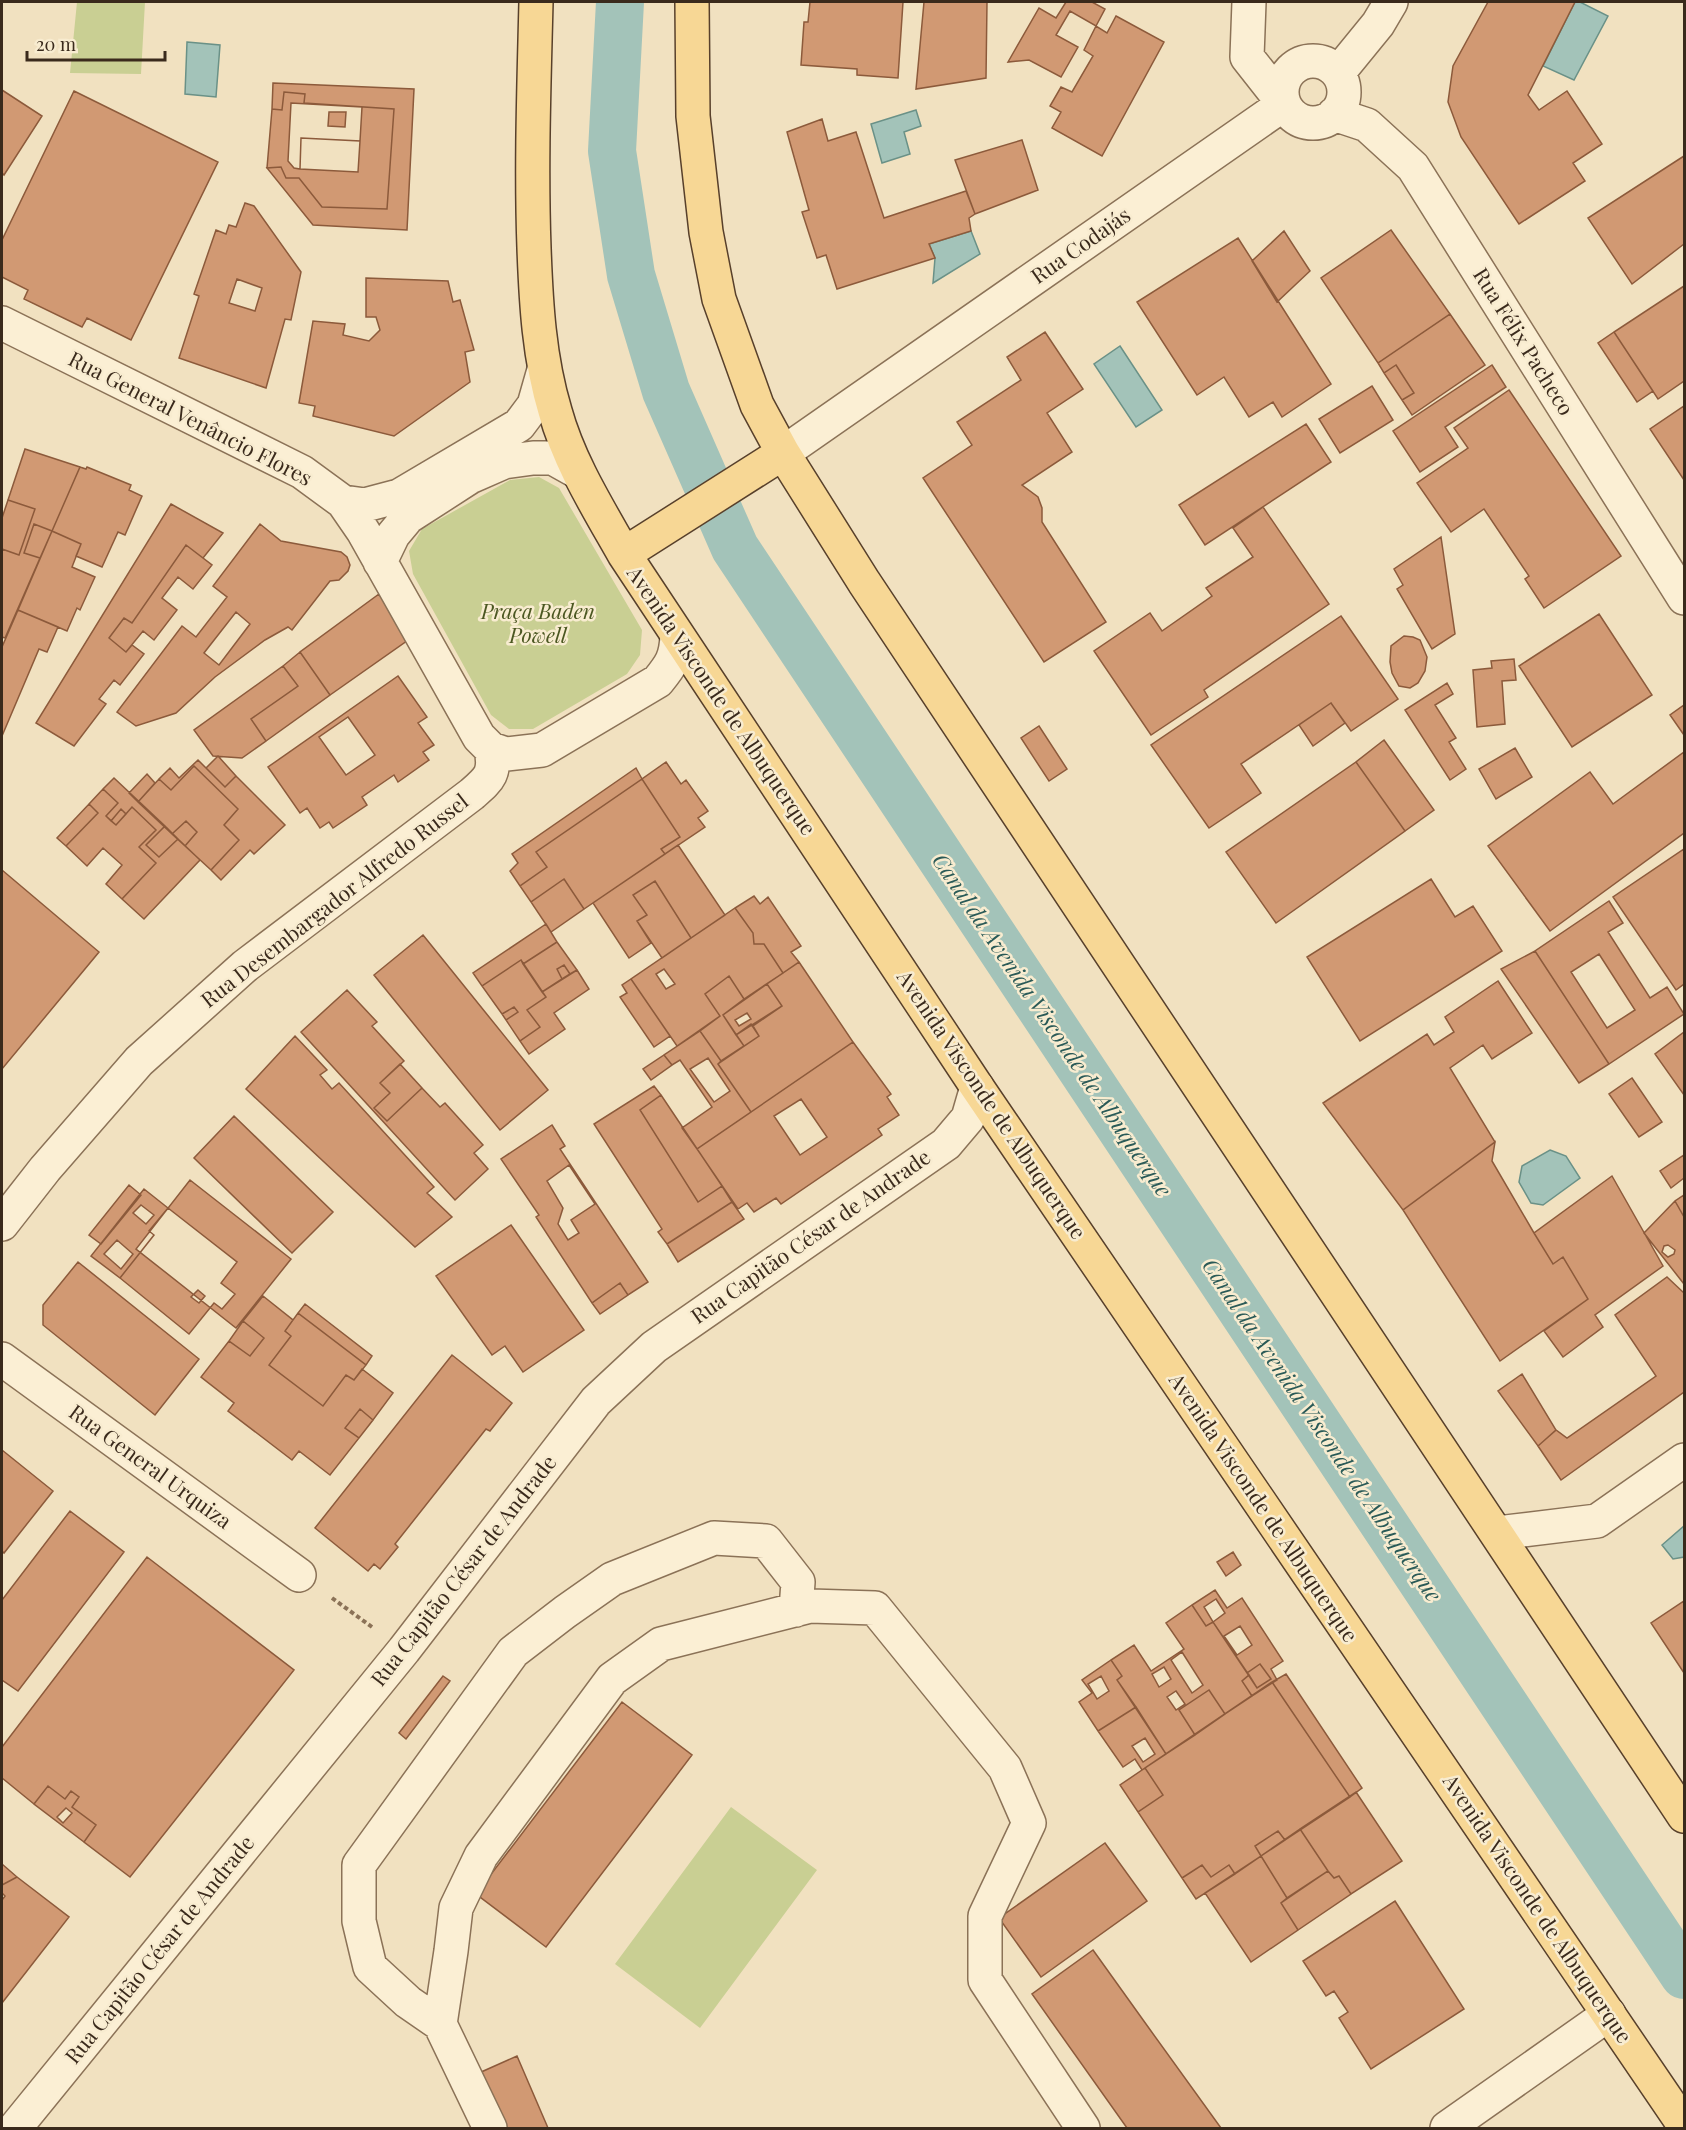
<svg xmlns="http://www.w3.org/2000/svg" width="1686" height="2130" viewBox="0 0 1686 2130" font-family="'Playfair Display',serif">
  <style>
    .green { fill: #c9cf93 }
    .water { fill: #a3c3b9; stroke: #6a9187; stroke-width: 1.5 }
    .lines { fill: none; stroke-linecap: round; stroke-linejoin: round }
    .canal { stroke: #a3c3b9; stroke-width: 48 }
    .building { fill: #d19973; stroke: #8c5a3b; stroke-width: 1.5; fill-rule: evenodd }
    .minor-casing { stroke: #8b7257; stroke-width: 36 }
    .major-casing { stroke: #58402b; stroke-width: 36 }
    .path { stroke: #8b7257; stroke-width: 4; stroke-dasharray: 4.5 3; stroke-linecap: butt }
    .minor { stroke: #fbefd4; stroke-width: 33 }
    .major { stroke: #f7d795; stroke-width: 33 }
    .labels { text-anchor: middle; stroke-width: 5; stroke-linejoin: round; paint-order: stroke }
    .street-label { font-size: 21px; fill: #3a2a1c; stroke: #f8ecd0 }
    .park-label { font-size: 21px; font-style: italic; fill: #4b5721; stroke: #f8ecd0 }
    .water-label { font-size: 22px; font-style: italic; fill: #2a5a57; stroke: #f8ecd0 }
  </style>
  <rect width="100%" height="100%" fill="#f1e1c0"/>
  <!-- green -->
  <path class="green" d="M77,2H145L141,74L70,73Z
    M539,477L559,488L642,630L640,655L627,674L533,729H509L491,715L413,574L409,551L422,529L510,480Z
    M731,1807L817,1870L700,2028L615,1964Z"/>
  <!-- water -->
  <path class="water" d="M1575,2H1580L1608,16L1574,80L1543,66Z
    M187,42L220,45L216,97L185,94Z
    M916,110L921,126L904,132L910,154L882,163L871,124Z
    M971,231L980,254L933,283L935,258L929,244Z
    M1120,346L1162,410L1136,427L1094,364Z
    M1550,1150L1566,1156L1580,1178L1543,1205L1531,1203L1519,1182L1522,1166Z
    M1684,1526V1557L1673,1559L1662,1545Z"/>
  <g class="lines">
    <!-- canal -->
    <path class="canal" d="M620,2L612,151L631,275L666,391L735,548L1684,1975"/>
  </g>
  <!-- building -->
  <path class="building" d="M810,2H903L898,78L857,75V69L801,65L804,22H808Z
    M924,2H987L986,78L916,89Z
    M1066,2H1092L1105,9L1096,26L1070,11L1056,35L1078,47L1061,77L1029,60L1008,62L1039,8L1056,18Z
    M1488,2H1575L1528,95L1539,110L1567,91L1602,144L1573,163L1585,181L1519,224L1461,137L1448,102L1453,66Z
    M1116,16L1164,42L1102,156L1052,128L1061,112L1050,106L1061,87L1072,92L1093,56L1084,50L1096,26L1107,33Z
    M273,83L414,89L407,230L313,225L267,168L281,167L286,178H299L322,207L387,209L394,109L304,103L305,94L284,92L282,110L272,109Z
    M2,90L42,116L4,175L2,173Z
    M74,91L218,162L131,340L87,318L82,327L24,299L28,290L2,277V240Z
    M284,92L305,94L304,103L394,109L387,209L322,207L299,178H286L281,167L267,168L272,109L282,110Z
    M291,103L362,107L360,141L301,138L300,169L294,168L288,161ZM329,112H346L345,127L328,126Z
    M822,119L828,141L856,132L884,218L966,191L975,214L969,218L971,231L929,244L935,258L837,289L826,255L817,258L802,212L809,210L787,132Z
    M301,138L360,141L358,172L300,169Z
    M1022,140L1038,190L975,214L955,160Z
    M1684,156V244L1632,284L1588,218Z
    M245,203L254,206L301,272L291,320L285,319L266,388L179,358L199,296L194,294L216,230L226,234L229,225L236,227ZM237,279L262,288L255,311L229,303Z
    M1391,230L1450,314L1378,363L1321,278Z
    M1284,231L1310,271L1277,302L1252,261Z
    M1238,238L1331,384L1282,417L1273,402L1249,417L1224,377L1197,395L1137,302Z
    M366,278L448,281L453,302L460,300L474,350L465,352L470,382L394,436L313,416L315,406L299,403L313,321L345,324L343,335L369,341L380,330L376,317H366Z
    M1684,286V381L1658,399L1614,332Z
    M1450,314L1485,365L1412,415L1402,400L1414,393L1396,365L1384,373L1378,363Z
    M1045,332L1083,389L1047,413L1072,452L1022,485L1038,497L1042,508V522L1106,622L1044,662L923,478L972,445L957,422L1021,380L1007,357Z
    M1614,332L1653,391L1637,402L1598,343Z
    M1396,365L1414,393L1402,400L1384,373Z
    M1492,365L1506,387L1445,427L1458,447L1420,472L1393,431Z
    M1372,386L1393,420L1340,453L1319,419Z
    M1509,390L1621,556L1544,608L1525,579L1529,576L1484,509L1451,532L1417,483L1468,448L1454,428Z
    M1684,406V480L1650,429Z
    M1306,424L1331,462L1205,545L1179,505Z
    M25,449L80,467L52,531L34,524L24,553L40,558L5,638L2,637V549L19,555L35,509L8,500Z
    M80,467L86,469L87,467L131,485L129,490L142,496L125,535L118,532L102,567L76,556L81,544L52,531Z
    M8,500L35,509L19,555L2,549V518Z
    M171,504L223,533L203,558L186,545L132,623L124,618L109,638L126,652L132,645L144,654L120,685L114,680L99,699L106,704L74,746L36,723Z
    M1263,507L1329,604L1204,690L1208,697L1151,735L1094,651L1150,613L1162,631L1212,596L1206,588L1253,557L1233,528Z
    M34,524L52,531L40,558L24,553Z
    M260,524L281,541L341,552L347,557L350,565L348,571L339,580L330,581L292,630L288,627L265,640L215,677L176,713L136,726L117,712L182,626L196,637L227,597L213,586ZM236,612L250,624L219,665L204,653Z
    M52,531L81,544L72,567L95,577L80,610L77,608L67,631L18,610Z
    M1441,537L1455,634L1432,649L1397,589L1403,585L1394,569Z
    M186,545L212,565L193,589L178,577L162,598L177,610L154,640L143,631L126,652L109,638L124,618L132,623Z
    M379,594L411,638L330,695L300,652Z
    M18,610L58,627L47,652L39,649L2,736V647Z
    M1599,614L1652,695L1572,747L1519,666Z
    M1341,616L1398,699L1351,731L1331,703L1241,764L1261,793L1209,828L1151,745Z
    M1404,636L1413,637L1420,640L1427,657L1425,671L1418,683L1410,688L1399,686L1392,673L1390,662L1391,646Z
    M300,652L330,695L266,741L251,719L298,686L283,666Z
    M1514,659L1516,680L1502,681L1505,724L1477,727L1473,670L1492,668L1491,661Z
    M283,666L298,686L251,719L266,741L242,758L213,756L194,730Z
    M398,676L427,717L418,723L434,745L423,752L429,760L398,782L394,775L362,797L367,805L333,828L329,822L320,828L307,808L300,813L268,767ZM348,717L375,755L346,775L319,737Z
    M1447,683L1453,694L1435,705L1456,738L1449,742L1466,769L1450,780L1405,710Z
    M1331,703L1345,723L1313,746L1299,725Z
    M1684,705V735L1670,715Z
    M1039,726L1067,769L1049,781L1021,738Z
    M1384,740L1434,810L1405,831L1356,762Z
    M1515,748L1532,777L1496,799L1479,769Z
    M1684,752V833L1550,931L1488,846L1590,772L1613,804Z
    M218,756L236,776L225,787L206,768Z
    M198,760L225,787L236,776L285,825L254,854L250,850L221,880L211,870L239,840L224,825L238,809L194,766L171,790L159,779L170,768L179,778Z
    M666,762L681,784L686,780L708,811L698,818L705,827L665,854L661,849L680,837L642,779Z
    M1356,762L1405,831L1276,923L1226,852Z
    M194,766L238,809L224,825L239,840L211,870L185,846L197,832L186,821L172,834L138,802L159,779L171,790Z
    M636,768L642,779L536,852L547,867L520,886L510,871L518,863L512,854Z
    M147,774L155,783L138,802L129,793Z
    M114,778L165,826L146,845L159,857L178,839L200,860L144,919L122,899L156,863L139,847L156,830L132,807L126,814L121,809L111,821L106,816L118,803L103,789Z
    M642,779L680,837L661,849L665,854L584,909L564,879L531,902L520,886L547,867L536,852Z
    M103,789L118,803L106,816L116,825L132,807L156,830L139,847L156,863L122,899L106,884L122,865L103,848L87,866L66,846L98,813L89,804Z
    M89,804L98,813L66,846L57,838Z
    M121,809L126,814L116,825L111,821Z
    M186,821L197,832L185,846L172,834Z
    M165,826L178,839L159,857L146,845Z
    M678,845L725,915L691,938L655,881L633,895L647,915L637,921L651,943L629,958L593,903Z
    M1684,849V984L1676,990L1613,897Z
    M2,870L99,952L2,1069Z
    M564,879L584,909L551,932L531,902Z
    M1431,879L1455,917L1473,906L1502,951L1360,1041L1307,957Z
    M655,881L691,938L662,958L637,921L647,915L633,895Z
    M754,896L760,904L768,897L801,946L791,952L799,962L783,973L764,944H754L753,933L735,908Z
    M1609,901L1623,923L1608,932L1650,998L1667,987L1684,1014L1609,1064L1535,951ZM1599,954L1635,1010L1607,1028L1571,972Z
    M735,908L753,933L754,944H764L783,973L744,999L729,976L705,994L720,1016L677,1046L631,979ZM664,969L675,984L666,989L656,974Z
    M546,924L557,942L523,964L521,960L482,986L473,973Z
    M423,935L548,1090L500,1130L374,975Z
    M557,942L577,970L570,974L564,965L557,969L562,979L542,992L523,964Z
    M1535,951L1609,1064L1579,1083L1501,969Z
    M521,960L546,997L527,1010L540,1027L520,1041L506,1020L518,1012L514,1007L502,1014L482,986Z
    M799,962L853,1042L751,1112L718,1064L759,1036L753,1026L782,1006L767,984Z
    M564,965L570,974L562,979L557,969Z
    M577,970L589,989L554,1013L565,1029L529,1054L520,1041L540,1027L527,1010L546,997L542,992Z
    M729,976L744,999L723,1015L744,1046L721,1061L700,1031L720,1016L705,994Z
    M631,979L670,1036L654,1047L620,997L627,993L622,985Z
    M1498,981L1532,1033L1492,1059L1483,1045L1450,1068L1495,1142L1403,1210L1323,1103L1427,1034L1434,1045L1454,1032L1445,1017Z
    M767,984L782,1006L736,1035L723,1015ZM747,1013L751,1019L739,1026L735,1020Z
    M347,990L377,1022L372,1026L404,1061L380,1083L390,1093L374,1108L387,1121L422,1088L440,1107L445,1103L483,1145L474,1153L488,1169L455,1200L301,1032Z
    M514,1007L518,1012L506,1020L502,1014Z
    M751,1024L759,1036L744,1046L736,1035Z
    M700,1031L721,1061L718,1064L751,1112L697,1149L682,1128L712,1107L680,1060L672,1065L664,1055ZM708,1058L730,1091L714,1102L690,1069Z
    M1684,1032V1095L1655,1054Z
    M295,1036L327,1070L320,1075L332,1089L339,1083L434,1187L427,1193L452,1217L415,1247L246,1089Z
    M853,1042L891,1094L887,1097L899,1115L878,1129L882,1135L781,1204L776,1198L754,1212L747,1203L738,1209L697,1149ZM801,1099L827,1137L800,1155L774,1116Z
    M664,1055L672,1065L651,1080L643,1069Z
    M400,1064L422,1088L387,1121L374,1108L390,1093L380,1083Z
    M1632,1078L1662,1122L1639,1137L1609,1094Z
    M654,1086L661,1095L640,1110L698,1202L722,1186L732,1202L667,1244L658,1232L662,1229L594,1124Z
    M661,1095L722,1186L698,1202L640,1110Z
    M234,1116L333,1212L292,1253L194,1158Z
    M552,1125L565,1146L560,1149L648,1282L628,1295L620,1283L592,1303L536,1217L539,1215L501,1159ZM569,1165L595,1204L571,1220L579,1233L568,1240L558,1224L563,1208L547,1181Z
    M1495,1142L1492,1161L1534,1233L1553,1264L1563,1257L1588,1299L1500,1361L1403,1210Z
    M1684,1155V1178L1671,1188L1660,1171Z
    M1612,1176L1663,1266L1595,1315L1603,1327L1563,1357L1544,1331L1588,1299L1563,1257L1553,1264L1534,1233Z
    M190,1180L291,1259L236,1328L136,1249Z
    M129,1185L141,1195L101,1244L89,1235Z
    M144,1189L168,1208L149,1231L154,1235L120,1278L91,1256ZM141,1205L154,1215L146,1224L133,1213ZM117,1240L133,1254L121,1269L104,1254Z
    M1684,1195V1217L1675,1201Z
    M1675,1201L1684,1217V1284L1644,1233ZM1668,1245L1675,1250L1674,1254L1668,1257L1662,1252L1664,1246Z
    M732,1202L744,1219L678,1262L667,1244Z
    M168,1208L237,1262L221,1283L235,1294L222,1309L214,1303L189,1334L120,1278L154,1235L149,1231ZM198,1290L205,1296L199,1303L191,1297Z
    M511,1225L584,1330L523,1372L505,1346L492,1355L436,1276Z
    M78,1262L199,1359L155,1415L43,1325V1305Z
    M1667,1277L1684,1293V1392L1561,1480L1538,1446L1556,1430L1567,1438L1656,1376L1615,1315Z
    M620,1283L628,1295L600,1314L592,1303Z
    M263,1296L293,1320L285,1331L291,1336L269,1365L323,1406L346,1375L354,1380L362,1369L393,1393L373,1420L360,1409L345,1428L359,1438L330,1475L299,1451L292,1460L228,1411L234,1403L201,1377L229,1341L250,1356L264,1338L243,1321Z
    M305,1304L372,1356L366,1365L298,1313Z
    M298,1313L366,1365L354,1380L346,1375L323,1406L269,1365L291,1336L285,1331Z
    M243,1321L264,1338L250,1356L229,1341Z
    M452,1355L512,1403L490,1431L486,1429L395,1544L398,1547L380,1569L374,1564L368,1571L315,1528Z
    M1522,1374L1556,1430L1538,1446L1498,1391Z
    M360,1409L373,1420L359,1438L345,1428Z
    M2,1450L53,1491L4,1553L2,1551Z
    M70,1511L124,1552L18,1691L2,1680V1600Z
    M1233,1552L1241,1565L1226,1576L1217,1562Z
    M147,1557L294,1670L130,1877L84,1842L96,1825L72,1807L79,1797L71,1791L65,1799L48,1786L34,1804L2,1778V1747Z
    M1215,1590L1227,1608L1242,1598L1283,1661L1271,1669L1277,1680L1252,1696L1242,1681L1249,1675L1257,1688L1271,1679L1260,1664L1247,1673L1213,1622L1206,1626L1192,1605ZM1240,1626L1252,1645L1237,1655L1224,1636Z
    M1216,1599L1225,1613L1213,1622L1204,1607Z
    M1684,1601V1673L1651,1623Z
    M1192,1605L1206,1626L1213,1622L1249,1675L1242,1681L1252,1696L1225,1714L1209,1690L1179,1710L1195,1735L1166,1754L1117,1680L1122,1676L1111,1660L1134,1645L1151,1671L1184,1649L1166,1623ZM1182,1652L1203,1685L1192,1693L1171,1660ZM1164,1667L1171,1679L1159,1687L1152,1674ZM1176,1691L1185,1704L1176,1710L1167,1697Z
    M1111,1660L1122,1676L1117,1680L1136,1707L1098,1731L1079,1702L1092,1693L1082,1680ZM1101,1676L1109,1691L1097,1699L1088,1684Z
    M1260,1664L1271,1679L1257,1688L1247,1673Z
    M1286,1674L1362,1788L1350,1797L1272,1682Z
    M443,1676L450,1681L406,1739L399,1733Z
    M1272,1682L1350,1797L1285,1840L1278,1831L1255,1846L1261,1856L1235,1874L1229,1865L1211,1877L1202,1865L1182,1878L1138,1812L1163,1795L1145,1768Z
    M1209,1690L1225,1714L1195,1735L1179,1710Z
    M622,1702L692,1755L546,1947L476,1894Z
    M1136,1707L1166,1754L1142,1770L1135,1759L1123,1767L1098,1731ZM1145,1738L1155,1754L1143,1762L1132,1746Z
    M1145,1768L1163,1795L1138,1812L1120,1785Z
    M48,1786L65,1799L71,1791L79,1797L72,1807L96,1825L84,1842L34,1804ZM66,1808L72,1813L63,1823L57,1817Z
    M1356,1792L1402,1861L1351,1894L1339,1876L1334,1878L1328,1871L1300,1829Z
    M1300,1829L1328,1871L1287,1898L1261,1856Z
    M1278,1831L1285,1840L1261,1856L1255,1846Z
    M1105,1843L1147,1901L1041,1977L999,1918Z
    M1261,1856L1287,1898L1281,1903L1298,1930L1251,1962L1205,1893Z
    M2,1864L17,1877L2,1885Z
    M1202,1865L1211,1877L1229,1865L1235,1874L1196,1899L1182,1878Z
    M1328,1871L1334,1878L1339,1876L1351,1894L1298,1930L1281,1903Z
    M17,1877L69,1917L2,2003V1900L5,1896L2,1893V1885Z
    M1395,1901L1464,2009L1371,2069L1339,2018L1348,2012L1334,1991L1326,1996L1303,1961Z
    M1093,1950L1151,2031L1221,2128H1127L1032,1994Z
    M517,2056L548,2128H503L479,2073Z"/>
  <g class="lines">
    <!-- minor casing -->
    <g class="minor-casing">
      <path id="minor" d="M1282 92a31 31 0 1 1 62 0a31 31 0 1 1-62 0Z
        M1338,73L1378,24L1391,2
        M1334,114L1367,125L1413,167L1684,598
        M2,323L302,472L343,502L363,531L479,737L491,749L506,754L542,750L658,681C671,665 676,658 677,636
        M783,453L1284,104L1247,57L1249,2
        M343,502L365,505L399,496L519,425L534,405L544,370
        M380,562L393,535L408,517L470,477L504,462L533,458H553L578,472
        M2,1224L45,1169L139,1061L245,966L472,794C489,779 496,774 491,749
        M2,1359L299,1575
        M1497,1533L1597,1521L1684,1460
        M440,2024L408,2002L370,1967L359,1921V1865L513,1652L565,1612L612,1579L714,1538L766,1541L798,1582L796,1610
        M15,2128L404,1650L596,1401L654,1347L946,1144L968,1118L977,1087
        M490,2128L440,2024L451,1951L456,1908L481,1856L612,1679L661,1644L810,1606L875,1608L1005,1768L1029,1823L985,1916V1980L1083,2128
        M1447,2128L1609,2014"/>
    </g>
    <!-- major casing -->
    <g class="major-casing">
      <path id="major" d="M536,2C534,84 531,166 534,248C536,303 539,358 555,411C569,462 598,508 624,554L977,1087L1684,2125
        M692,2L693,116L706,232L719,299L757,405L783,453L864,582L1684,1816
        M624,554L783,453"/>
    </g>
    <!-- path -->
    <path class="path" d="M332,1598L372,1627"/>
    <!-- minor -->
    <use href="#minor" class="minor"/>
    <!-- major -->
    <use href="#major" class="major"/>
  </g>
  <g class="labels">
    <!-- street labels -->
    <g class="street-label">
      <text transform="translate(1081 246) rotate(-35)" y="7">Rua Codajás</text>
      <text transform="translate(1523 342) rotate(58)" y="7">Rua Félix Pacheco</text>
      <text transform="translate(190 419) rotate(27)" y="7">Rua General Venâncio Flores</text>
      <text transform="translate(721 701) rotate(56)" y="7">Avenida Visconde de Albuquerque</text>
      <text transform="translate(335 901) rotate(-38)" y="7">Rua Desembargador Alfredo Russel</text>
      <text transform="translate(991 1105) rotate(56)" y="7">Avenida Visconde de Albuquerque</text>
      <text transform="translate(811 1237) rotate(-35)" y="7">Rua Capitão César de Andrade</text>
      <text transform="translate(150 1467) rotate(36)" y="7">Rua General Urquiza</text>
      <text transform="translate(1263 1508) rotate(56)" y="7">Avenida Visconde de Albuquerque</text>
      <text transform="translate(464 1571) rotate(-52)" y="7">Rua Capitão César de Andrade</text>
      <text transform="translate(1537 1909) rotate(56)" y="7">Avenida Visconde de Albuquerque</text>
      <text transform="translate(160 1950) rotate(-51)" y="7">Rua Capitão César de Andrade</text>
    </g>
    <!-- park labels -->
    <g class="park-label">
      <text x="538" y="619">Praça Baden<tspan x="538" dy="24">Powell</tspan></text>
    </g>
    <!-- water labels -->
    <g class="water-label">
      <text transform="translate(1052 1025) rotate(56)" y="8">Canal da Avenida Visconde de Albuquerque</text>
      <text transform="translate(1322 1430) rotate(56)" y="8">Canal da Avenida Visconde de Albuquerque</text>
    </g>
  </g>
  <!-- border -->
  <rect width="1686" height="2130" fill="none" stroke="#3a2a1c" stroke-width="6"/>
  <!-- scale -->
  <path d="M27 51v9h138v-9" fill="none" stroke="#3a2a1c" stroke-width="3"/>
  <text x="36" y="51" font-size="18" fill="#3a2a1c" stroke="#f8ecd0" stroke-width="4.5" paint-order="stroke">20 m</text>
</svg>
